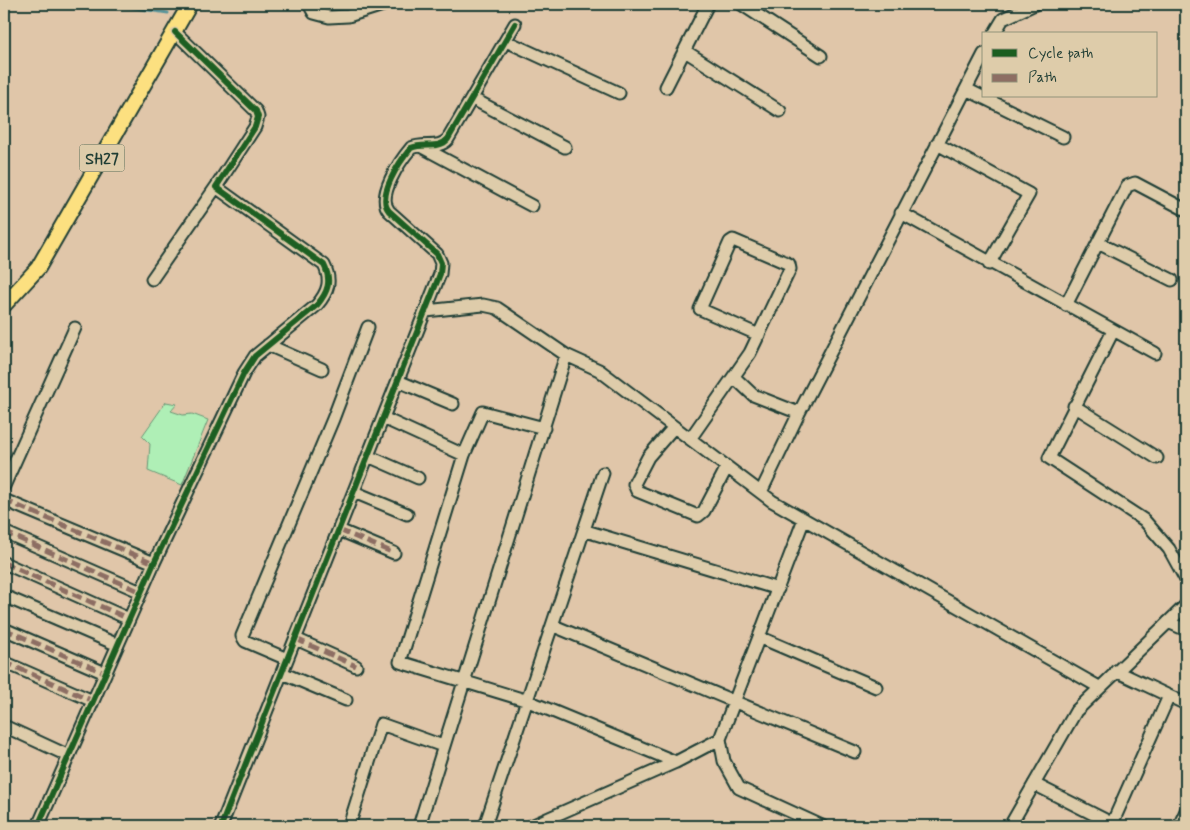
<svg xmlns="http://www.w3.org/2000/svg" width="1190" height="830" viewBox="0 0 1190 830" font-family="Mynerve,sans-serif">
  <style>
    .green { fill: #afefb6; stroke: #679675 }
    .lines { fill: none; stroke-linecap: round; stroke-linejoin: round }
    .stream { stroke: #59949a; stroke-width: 3 }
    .minor-casing { stroke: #1f3d34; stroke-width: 15 }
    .major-casing { stroke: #1f3d34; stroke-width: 18 }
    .minor { stroke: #deccaa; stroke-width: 11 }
    .major { stroke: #fce080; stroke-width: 14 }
    .quiet { stroke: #8d6e63; stroke-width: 5; stroke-dasharray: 10 5; stroke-linecap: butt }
    .cycleway-casing { stroke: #deccaa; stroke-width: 9 }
    .cycleway { stroke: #1b5e20; stroke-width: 6 }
    .labels { text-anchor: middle; stroke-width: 4.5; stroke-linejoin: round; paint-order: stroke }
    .shield { fill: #deccaa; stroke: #586857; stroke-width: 1 }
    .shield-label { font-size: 16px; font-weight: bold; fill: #1f3d34 }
  </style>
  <rect width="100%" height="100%" fill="#e0c6a9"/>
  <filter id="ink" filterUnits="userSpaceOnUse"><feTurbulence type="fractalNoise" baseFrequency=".02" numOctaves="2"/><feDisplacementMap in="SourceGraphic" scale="10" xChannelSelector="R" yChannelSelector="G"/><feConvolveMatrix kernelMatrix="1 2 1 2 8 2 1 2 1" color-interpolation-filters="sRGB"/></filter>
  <g filter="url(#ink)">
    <!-- green -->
    <path class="green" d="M166,402L177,404L171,411L183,415L192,414L208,420L182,485L148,471L150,444L142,436Z"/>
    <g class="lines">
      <!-- stream -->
      <path class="stream" d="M108,4L168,13"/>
      <!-- minor casing -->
      <g class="minor-casing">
        <path id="minor" d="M309,4L314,13L329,17L348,16L386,4
          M741,4L821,56
          M994,34L1003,19L1035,4
          M506,41L619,93
          M685,51L780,111
          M666,87L708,4
          M966,89L1063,137
          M473,99L565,147
          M937,144L1029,194L989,264
          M420,146L532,206
          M901,213L1155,353
          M1098,243L1172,280
          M152,279L216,187
          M1066,305L1127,186L1135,183L1186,210
          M426,311L483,305L497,308L566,355L599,370L772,501L1099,687
          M1113,331L1049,458L1144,520L1169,549L1186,580
          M268,345L322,369
          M734,377L753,395L799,413
          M398,381L453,404
          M1074,406L1157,458
          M383,418L464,455
          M674,427L648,457L634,484L637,491L698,516L704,511L727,467
          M690,439L750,353L790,269L789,264L733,240L730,242L700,309L759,335
          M368,456L418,478
          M4,486L75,328
          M354,492L407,514
          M761,492L799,413L984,54
          M4,500L154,563
          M339,530L394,553
          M586,531L778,589
          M4,532L141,592
          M4,563L129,619
          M4,596L118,645
          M1168,622L1186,630
          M554,626L855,752
          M4,629L105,673
          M759,637L876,687
          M296,639L356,666
          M287,659L245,641L242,636L333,419L368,327
          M4,662L93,701
          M1116,671L1186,704
          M282,673L346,700
          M4,726L69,756
          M720,739L724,761L739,788L822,826
          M676,762L720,739L804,519
          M1034,784L1117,826
          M1112,824L1169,696
          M38,826L154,563L244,373L255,356L317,305C328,292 332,281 324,265L216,187L255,127L258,117L256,111L175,32
          M221,826L440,274L441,263L437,254L389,211C376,196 400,161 411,148C423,142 439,150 448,139L515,24
          M349,826L381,724L443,746
          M419,826L566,355
          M485,826L603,473
          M531,826L676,762L528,701L400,662L464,455L483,412L544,428
          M1010,826L1076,711L1186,605
          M1179,826L1186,811"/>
      </g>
      <!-- major casing -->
      <g class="major-casing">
        <path id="major" d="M4,305L38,268L190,4"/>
      </g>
      <!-- minor -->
      <use href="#minor" class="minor"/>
      <!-- major -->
      <use href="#major" class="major"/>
      <!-- quiet -->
      <path class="quiet" d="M4,500L154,563
        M339,530L394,553
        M4,532L141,592
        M4,563L129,619
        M4,629L105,673
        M296,639L356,666
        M4,662L93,701"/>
      <!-- cycleway casing -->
      <g class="cycleway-casing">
        <path id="cycleway" d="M38,826L154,563L244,373L255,356L317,305C328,292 332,281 324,265L216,187L255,127L258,117L256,111L175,32
          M221,826L440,274L441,263L437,254L389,211C376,196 400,161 411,148C423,142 439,150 448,139L515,24"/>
      </g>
      <!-- cycleway -->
      <use href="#cycleway" class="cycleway"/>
    </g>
  </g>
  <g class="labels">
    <!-- shield labels -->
    <rect class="shield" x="79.5" y="144.5" width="45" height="27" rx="4"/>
    <g class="shield-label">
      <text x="102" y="164">SH27</text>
    </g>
  </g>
  <!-- margin -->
  <rect width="1190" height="830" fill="none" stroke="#deccaa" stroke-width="20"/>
  <rect x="10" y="10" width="1170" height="810" fill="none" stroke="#1f3d34" stroke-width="2" filter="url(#ink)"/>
  <!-- legend -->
  <rect x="982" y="32" width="175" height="65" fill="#deccaa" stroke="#92937b"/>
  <rect x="992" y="49" width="25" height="8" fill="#1b5e20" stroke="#92937b"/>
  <text x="1028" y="58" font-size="15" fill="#1f3d34">Cycle path</text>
  <rect x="992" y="74" width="25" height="8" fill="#8d6e63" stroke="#92937b"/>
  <text x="1028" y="82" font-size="15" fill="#1f3d34">Path</text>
</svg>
